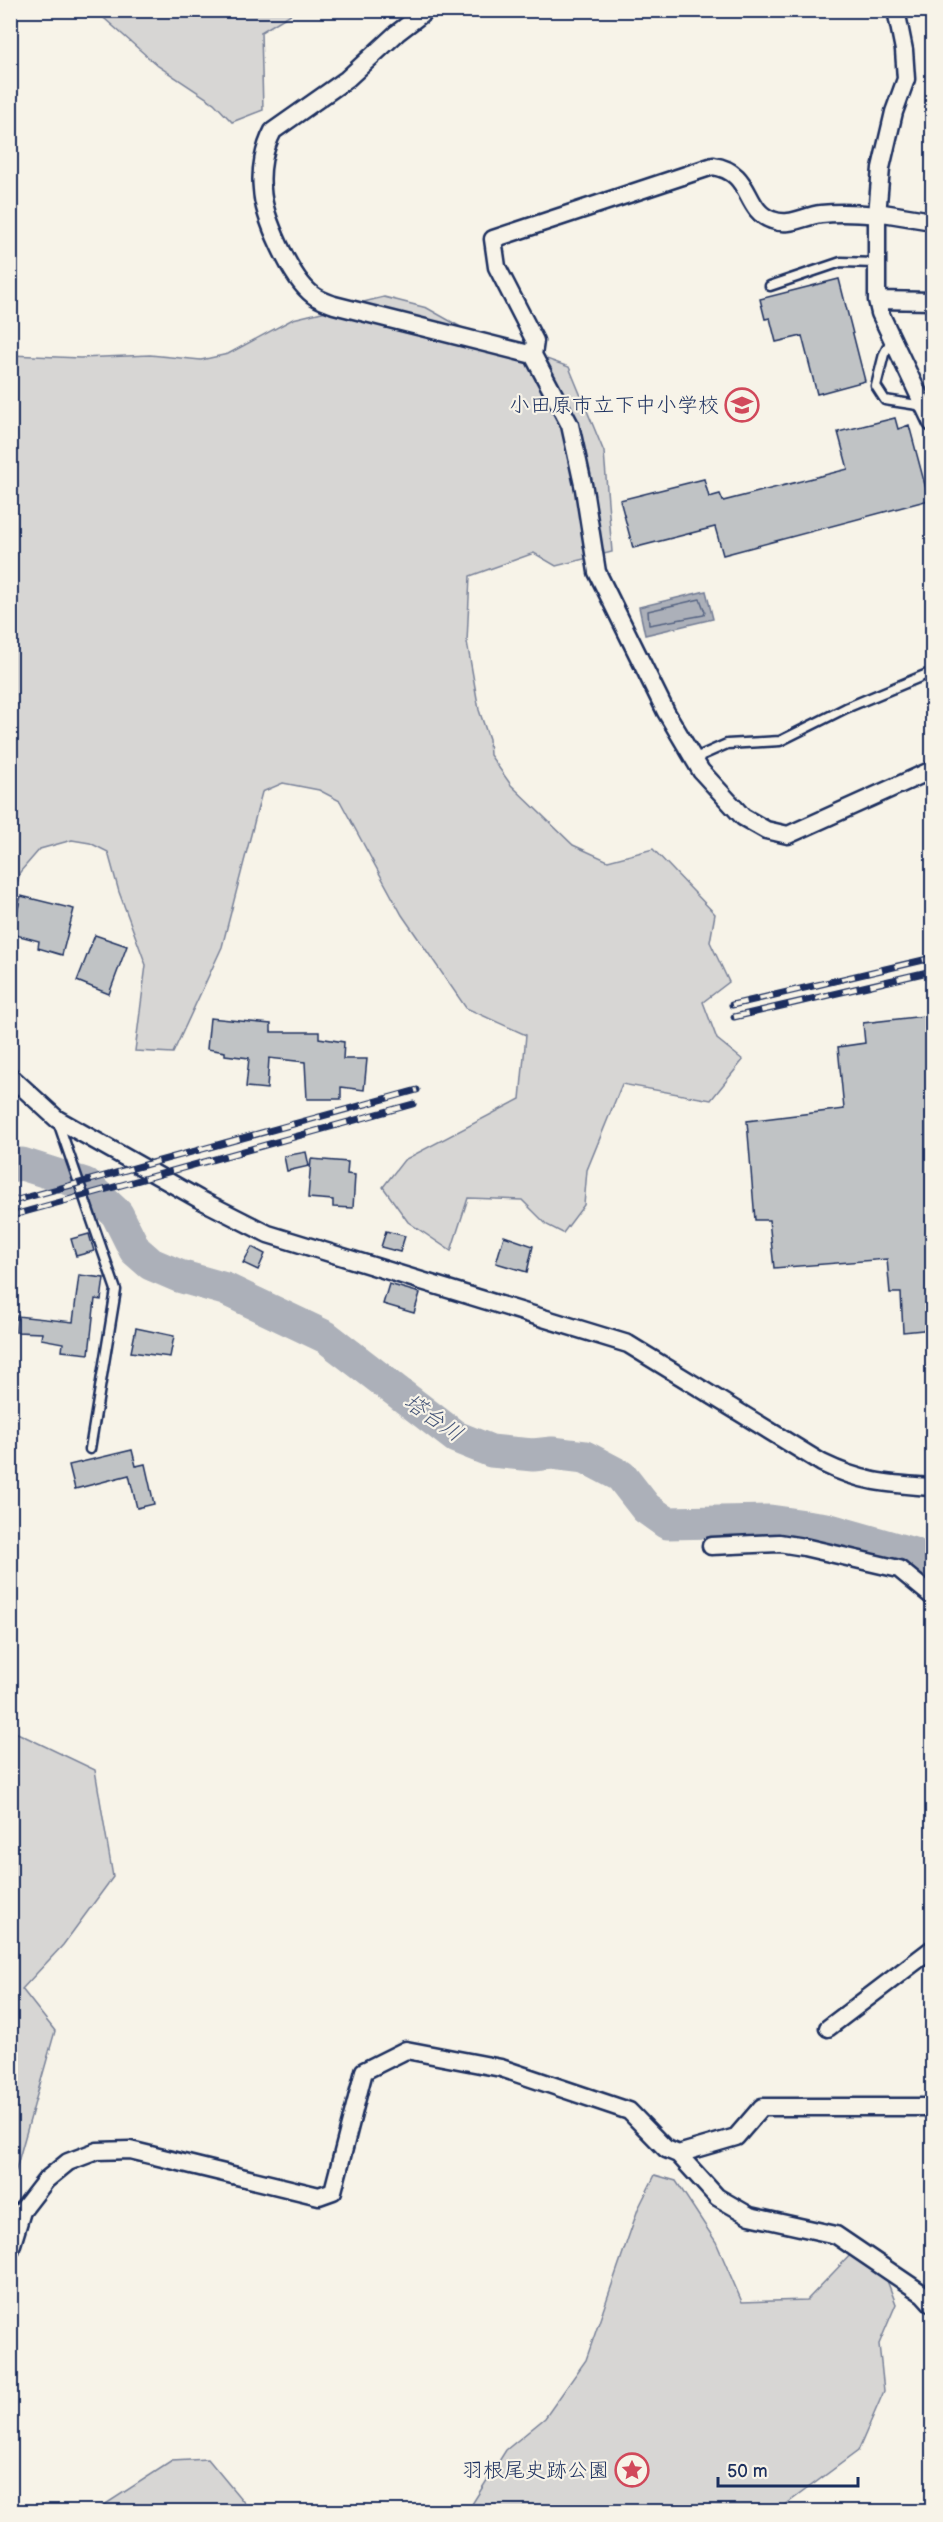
<svg xmlns="http://www.w3.org/2000/svg" width="943" height="2522" viewBox="0 0 943 2522" font-family="'Balsamiq Sans','Klee One',sans-serif">
  <style>
    .green { fill: #d7d6d4; stroke: #798299; stroke-width: 1.5 }
    .water { fill: #acb0b9; stroke: #727c95; stroke-width: 1.5 }
    .lines { fill: none; stroke-linecap: round; stroke-linejoin: round }
    .shore { stroke: #556382; stroke-width: 1.5 }
    .river { stroke: #acb0b9; stroke-width: 33 }
    .building { fill: #c0c3c5; stroke: #1b2f5e; stroke-width: 1.5 }
    .lane-casing { stroke: #1b2f5e; stroke-width: 13 }
    .street-casing { stroke: #1b2f5e; stroke-width: 21 }
    .lane { stroke: #f7f3e8; stroke-width: 8 }
    .street { stroke: #f7f3e8; stroke-width: 16 }
    .rail-casing { stroke: #1b2f5e; stroke-width: 7 }
    .rail { stroke: #f7f3e8; stroke-width: 4.5; stroke-dasharray: 14; stroke-linecap: butt }
    .labels { text-anchor: middle; stroke-width: 4.5; stroke-linejoin: round; paint-order: stroke }
    .poi-label { font-size: 21px; fill: #1b2f5e; stroke: #f7f3e8; text-anchor: end }
    .water-label { font-size: 22px; font-style: italic; fill: #465679; stroke: #f7f3e8 }
  </style>
  <rect width="100%" height="100%" fill="#f7f3e8"/>
  <filter id="ink" filterUnits="userSpaceOnUse"><feTurbulence type="fractalNoise" baseFrequency=".0167" numOctaves="2"/><feDisplacementMap in="SourceGraphic" scale="12" xChannelSelector="R" yChannelSelector="G"/><feConvolveMatrix kernelMatrix="1 2 1 2 8 2 1 2 1" color-interpolation-filters="sRGB"/></filter>
  <g filter="url(#ink)">
    <!-- green -->
    <path class="green" d="M96,11H296L261,32L263,110L232,122L214,103L158,66Z
      M384,297L427,308L466,330L569,367L604,452L612,552L556,566L534,553L470,576L467,642L479,710L489,739L490,755L511,785L573,845L608,861L653,849L715,914L710,942L729,982L703,1002L717,1039L743,1060L711,1100L622,1084L587,1170L584,1205L563,1233L547,1225L522,1200L468,1198L451,1251L408,1222L383,1187L404,1160L520,1099L526,1035L466,1008L402,915L340,801L319,790L283,783L262,792L222,947L173,1053L135,1051L146,965L119,892L108,852L90,843L72,840L40,849L20,872L11,910V355L80,358L150,355L201,360L228,354L293,319Z
      M11,1730L95,1770L113,1877L63,1945L22,1989L55,2031L11,2187Z
      M655,2175L676,2181L716,2242L742,2302L807,2300L855,2250L878,2257L896,2304L879,2344L884,2391L858,2451L777,2511L467,2512L506,2450L545,2418L586,2360L638,2209Z
      M208,2459L251,2511H288H99L101,2507L172,2461Z"/>
    <!-- water -->
    <path class="water" d="M706,591L713,619L645,635L639,607Z"/>
    <g class="lines">
      <!-- shore -->
      <path class="shore" d="M700,599L705,612L704,615L649,625L648,611Z"/>
      <!-- river -->
      <path class="river" d="M10,1166L22,1164L85,1184L117,1214L135,1250L151,1264L179,1276L225,1289L326,1337L456,1437L491,1451L533,1455L552,1453L585,1457L621,1476L646,1508L667,1523L770,1521L827,1529L914,1554L932,1569"/>
    </g>
    <!-- building -->
    <path class="building" d="M839,279L865,381L817,394L802,336L776,342L770,318L765,319L760,299Z
      M895,418L898,429L909,425L929,500L723,555L715,527L633,548L620,500L704,479L709,497L720,494L723,501L848,469L838,432Z
      M21,896L74,909L62,955L38,948L39,941L12,934Z
      M95,935L127,946L109,994L77,981Z
      M933,1015V1329L903,1332L901,1293H890L887,1259L774,1268L769,1220H755L747,1121L844,1109L838,1047L865,1043L863,1023Z
      M210,1018L271,1024V1032H319V1038L344,1042L343,1059H367L364,1090L341,1087V1099H307L305,1062L269,1058L267,1089L246,1087L249,1058L225,1055V1052L207,1049Z
      M306,1152L309,1166L287,1171L284,1156Z
      M311,1159L348,1162L347,1174L355,1175L353,1208L333,1207V1200L308,1198Z
      M386,1231L405,1236L400,1252L381,1247Z
      M89,1234L94,1251L76,1256L71,1239Z
      M504,1236L533,1246L527,1272L496,1263Z
      M252,1247L265,1254L258,1270L243,1263Z
      M79,1275L104,1278L101,1300L95,1299L89,1354L62,1351L63,1343L41,1339L42,1333L16,1332L17,1316L73,1322Z
      M389,1284L420,1293L414,1313L383,1304Z
      M136,1328L174,1336L170,1357L131,1352Z
      M132,1450L136,1466L145,1464L154,1504L137,1508L129,1475L75,1489L69,1465Z"/>
    <g class="lines">
      <!-- lane casing -->
      <g class="lane-casing">
        <path id="lane" d="M770,286L841,262L876,263
          M892,339L884,354L876,386L885,400L924,406
          M693,759L727,744L780,741L846,708L932,672
          M58,1122L116,1290L90,1449"/>
      </g>
      <!-- street casing -->
      <g class="street-casing">
        <path id="street" d="M427,10L397,33L347,79L273,131C264,148 260,170 262,189C263,216 291,279 313,295C319,300 327,302 334,305L533,355L535,341L497,267L493,239L713,166C753,172 743,210 772,220C790,227 803,216 821,214C840,212 858,213 877,215
          M896,10L904,50L906,79L894,112L881,168L877,215V300L880,313L932,423
          M877,212L932,221
          M877,300L932,301
          M533,355L570,425L584,489L597,572L666,712L701,771L743,817L766,830L788,835L932,770
          M10,1076L57,1119L199,1199L268,1234L628,1344L822,1463C863,1483 888,1484 932,1487
          M711,1546L779,1543L804,1547L899,1569L932,1596
          M828,2028L932,1949
          M678,2154L717,2197L750,2216L836,2235L923,2294L932,2304
          M10,2251L22,2211L46,2180L68,2162L97,2151L130,2150L319,2196L333,2191L364,2071L406,2050L501,2068L629,2111L666,2149L678,2154L736,2137L762,2107H932"/>
      </g>
      <!-- lane -->
      <use href="#lane" class="lane"/>
      <!-- street -->
      <use href="#street" class="street"/>
      <!-- rail casing -->
      <g class="rail-casing">
        <path id="rail" d="M732,1005L932,958
          M734,1017L932,971
          M10,1202L417,1090
          M10,1216L413,1104"/>
      </g>
      <!-- rail -->
      <use href="#rail" class="rail"/>
    </g>
  </g>
  <!-- icons -->
  <defs>
    <g id="school-ring" transform="scale(1.725)"><circle r="9.5" fill="#f7f3e8" stroke="#d1495b" stroke-width="1.5"/><path d="M0-5L7-2L0 1L-7-2ZM-4 1L0 2.5L4 1V4Q0 6-4 4Z" fill="#d1495b"/></g>
    <g id="sight-ring" transform="scale(1.725)"><circle r="9.5" fill="#f7f3e8" stroke="#d1495b" stroke-width="1.5"/><path d="M0-6L1.8-2.2L6-1.7L2.9 1.2L3.7 5.4L0 3.3L-3.7 5.4L-2.9 1.2L-6-1.7L-1.8-2.2Z" fill="#d1495b"/></g>
  </defs>
  <g fill-rule="evenodd">
    <use href="#school-ring" x="742" y="405"/>
    <use href="#sight-ring" x="632" y="2470"/>
  </g>
  <g class="labels">
    <!-- poi labels -->
    <g class="poi-label">
      <text x="719" y="412">小田原市立下中小学校</text>
      <text x="609" y="2477">羽根尾史跡公園</text>
    </g>
    <!-- water labels -->
    <g class="water-label">
      <text transform="translate(434 1417) rotate(35)" y="8">塔台川</text>
    </g>
  </g>
  <!-- margin -->
  <rect width="943" height="2522" fill="none" stroke="#f7f3e8" stroke-width="36"/>
  <rect x="18" y="18" width="907" height="2486" fill="none" stroke="#1b2f5e" stroke-width="2" filter="url(#ink)"/>
  <!-- scale -->
  <path d="M718 2477v9h140v-9" fill="none" stroke="#1b2f5e" stroke-width="3"/>
  <text x="727" y="2477" font-size="18" fill="#1b2f5e" stroke="#f7f3e8" stroke-width="4.5" paint-order="stroke">50 m</text>
</svg>
